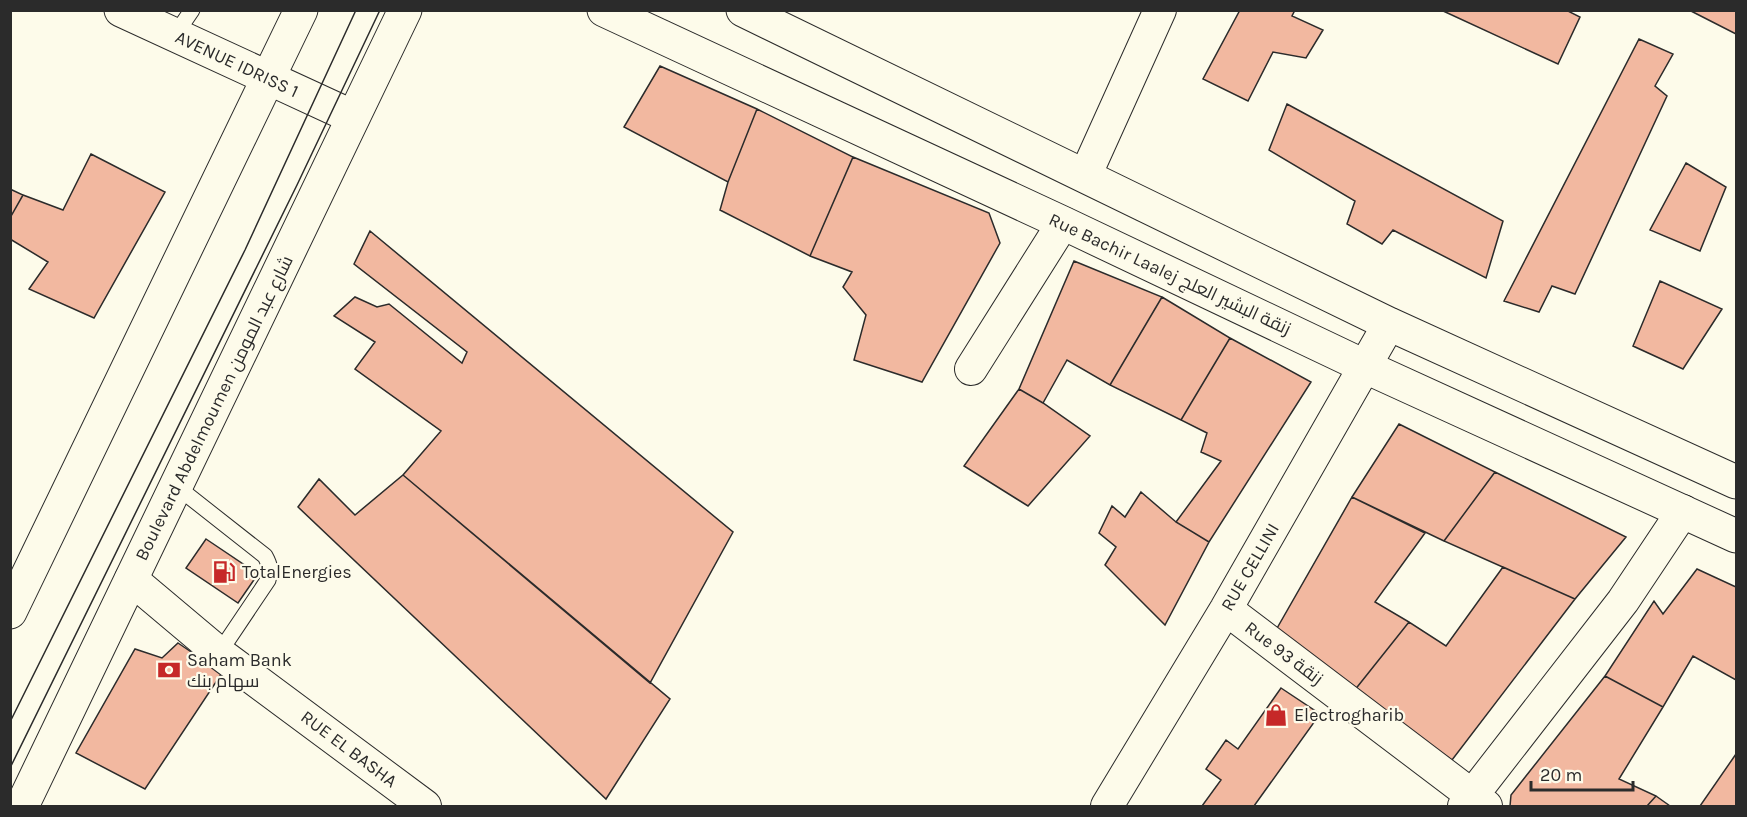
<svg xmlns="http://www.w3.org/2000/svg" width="1747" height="817" viewBox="0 0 1747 817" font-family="Karla,Cairo,sans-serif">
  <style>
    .building { fill: #f2b8a0; stroke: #2b2b2b; stroke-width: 1.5 }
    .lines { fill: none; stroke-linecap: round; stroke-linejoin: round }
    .service-casing { stroke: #2b2b2b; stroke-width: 17 }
    .minor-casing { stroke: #2b2b2b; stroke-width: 34 }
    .tertiary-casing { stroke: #2b2b2b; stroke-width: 35 }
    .secondary-casing { stroke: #2b2b2b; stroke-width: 35 }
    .service { stroke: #fdfbea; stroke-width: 15 }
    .minor { stroke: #fdfbea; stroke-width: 32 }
    .tertiary { stroke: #fdfbea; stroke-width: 33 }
    .secondary { stroke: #fdfbea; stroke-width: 33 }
    .tram { stroke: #2b2b2b; stroke-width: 1.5 }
    .labels { text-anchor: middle; stroke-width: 4.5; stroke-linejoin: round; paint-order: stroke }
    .street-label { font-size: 18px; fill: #2b2b2b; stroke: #fdfbea }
    .poi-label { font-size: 18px; fill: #2b2b2b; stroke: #fdfbea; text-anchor: start }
  </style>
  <rect width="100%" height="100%" fill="#fdfbea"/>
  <!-- building -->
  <path class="building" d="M1240,10H1295L1292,16L1323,30L1306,58L1273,52L1248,101L1203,79Z
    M1441,10H1566L1580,17L1558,64Z
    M1689,10H1736V34Z
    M1639,39L1673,54L1655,86L1667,96L1575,294L1552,286L1539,312L1504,301Z
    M660,66L757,109L728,182L624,127Z
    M1287,104L1503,221L1486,278L1393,230L1382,244L1347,224L1355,201L1269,150Z
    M757,109L853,157L810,256L720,210L728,182Z
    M91,154L165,192L94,318L29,289L48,262L10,239V218L23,195L63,210Z
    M853,157L989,213L1000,243L922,382L854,360L866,315L843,287L852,272L810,256Z
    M1686,163L1726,187L1700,251L1650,230Z
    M10,189L23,195L10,218Z
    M370,231L733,532L650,683L403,475L441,431L355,369L375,342L334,316L355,297L377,307L389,304L462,363L467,352L354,264Z
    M1074,261L1162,297L1110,385L1067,360L1043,403L1019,389Z
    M1660,281L1722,309L1683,369L1633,346Z
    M1162,297L1230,338L1181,420L1110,385Z
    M1230,338L1311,382L1209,542L1176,522L1221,461L1201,452L1207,433L1181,420Z
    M1019,389L1043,403L1090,436L1028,506L964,466Z
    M1399,424L1495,472L1444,541L1352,497Z
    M1495,472L1626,537L1575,599L1444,541Z
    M403,475L670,699L606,799L298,507L319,479L355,515Z
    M1141,492L1176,522L1209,542L1165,625L1105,565L1116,547L1099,533L1112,506L1125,517Z
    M1352,497L1425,533L1375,602L1409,622L1354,691L1276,630Z
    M206,539L258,574L238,603L186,568Z
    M1503,567L1575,599L1452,760L1354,691L1409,622L1446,646Z
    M1697,569L1736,587V680L1693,656L1663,707L1605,676L1654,601L1663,614Z
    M178,643L222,673L145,789L76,753L135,649L162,658Z
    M1605,676L1663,707L1619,779L1656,796L1647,806H1510L1511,795Z
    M1281,688L1320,714L1254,806H1202L1221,780L1206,769L1226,740L1238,749Z
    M1736,754V806H1700Z
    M1656,796L1670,806H1647Z"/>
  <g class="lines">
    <!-- service casing -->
    <g class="service-casing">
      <path id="service" d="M175,35L192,10
        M176,486L265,556C270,565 271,570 268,580L219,653"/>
    </g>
    <!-- minor casing -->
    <g class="minor-casing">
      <path id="minor" d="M1085,176L1160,10
        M971,369L1063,223
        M131,579L219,653L425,806
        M1226,609L1486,806
        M1107,806L1226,609L1389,324
        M1464,806L1623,601L1683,511"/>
    </g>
    <!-- tertiary casing -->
    <g class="tertiary-casing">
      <path id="tertiary" d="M121,10L353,117
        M604,10L1063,223L1366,367L1736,536
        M743,10L1389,324L1736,482"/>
    </g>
    <!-- secondary casing -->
    <g class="secondary-casing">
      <path id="secondary" d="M10,612L301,10
        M22,806L405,10"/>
    </g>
    <!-- service -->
    <use href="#service" class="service"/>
    <!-- minor -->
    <use href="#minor" class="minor"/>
    <!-- tertiary -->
    <use href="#tertiary" class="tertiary"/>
    <!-- secondary -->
    <use href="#secondary" class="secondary"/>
    <!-- tram -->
    <path class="tram" d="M10,722L245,250L356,10
      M10,768L297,185L380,10"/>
  </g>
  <!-- icons -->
  <defs>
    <g id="fuel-bare" transform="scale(1.8)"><path d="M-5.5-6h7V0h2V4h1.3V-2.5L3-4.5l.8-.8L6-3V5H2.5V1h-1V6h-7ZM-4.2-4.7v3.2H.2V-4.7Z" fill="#c62828" stroke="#fdfbea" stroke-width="2.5" paint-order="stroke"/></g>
    <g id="bank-bare" transform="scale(1.8)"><path d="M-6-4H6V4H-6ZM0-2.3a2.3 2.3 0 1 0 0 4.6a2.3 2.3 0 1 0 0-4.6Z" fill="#c62828" stroke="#fdfbea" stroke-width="2.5" paint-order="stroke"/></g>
    <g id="shop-bare" transform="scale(1.8)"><path d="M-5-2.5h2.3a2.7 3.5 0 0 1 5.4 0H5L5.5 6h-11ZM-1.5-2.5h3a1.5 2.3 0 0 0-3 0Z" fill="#c62828" stroke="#fdfbea" stroke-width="2.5" paint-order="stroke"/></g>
  </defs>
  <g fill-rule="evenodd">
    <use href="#fuel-bare" x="224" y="572"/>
    <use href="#bank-bare" x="169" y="670"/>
    <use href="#shop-bare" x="1276" y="715"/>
  </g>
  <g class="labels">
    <!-- street labels -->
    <g class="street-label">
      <text transform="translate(237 64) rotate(25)" y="6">AVENUE IDRISS 1</text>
      <text transform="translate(1170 274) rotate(25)" y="6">Rue Bachir Laalej زنقة البشير العلج</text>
      <text transform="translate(214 408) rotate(-64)" y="6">Boulevard Abdelmoumen شارع عبد المومن</text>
      <text transform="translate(1250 567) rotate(-60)" y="6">RUE CELLINI</text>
      <text transform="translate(1284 653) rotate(37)" y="6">Rue 93 زنقة</text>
      <text transform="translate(349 749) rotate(37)" y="6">RUE EL BASHA</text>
    </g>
    <!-- poi labels -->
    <g class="poi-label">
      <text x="242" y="578">TotalEnergies</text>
      <text x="187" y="666">Saham Bank<tspan x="187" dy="21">سهام بنك</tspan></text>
      <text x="1294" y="721">Electrogharib</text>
    </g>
  </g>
  <!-- border -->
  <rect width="1747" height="817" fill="none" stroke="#2b2b2b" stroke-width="24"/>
  <!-- scale -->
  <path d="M1531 781v9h102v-9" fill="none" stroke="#2b2b2b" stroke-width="3"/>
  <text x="1540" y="781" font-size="18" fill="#2b2b2b" stroke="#fdfbea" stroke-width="4.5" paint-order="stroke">20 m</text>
</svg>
